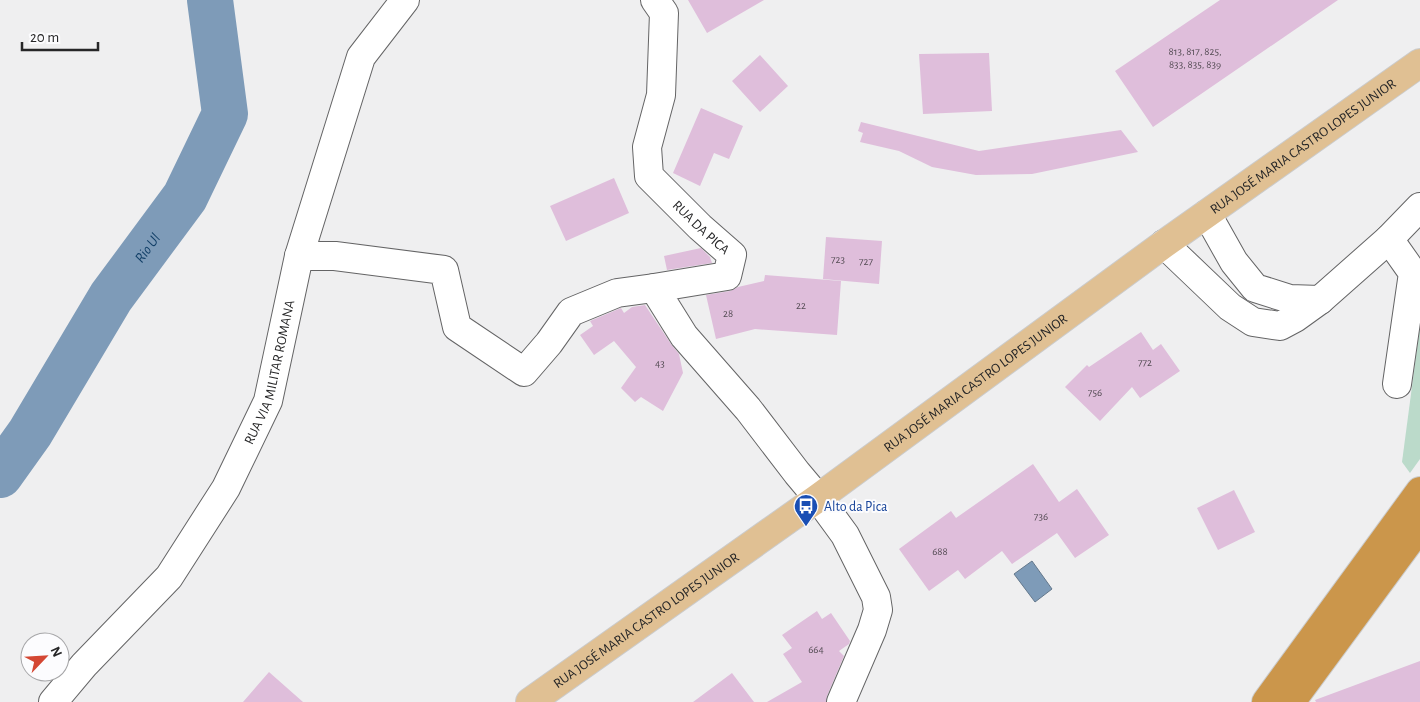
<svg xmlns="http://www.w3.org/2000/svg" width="1420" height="702" viewBox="0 0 1420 702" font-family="'Alegreya Sans',sans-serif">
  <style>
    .green { fill: #bbdaca }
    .water { fill: #7e9bb8; stroke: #64788c }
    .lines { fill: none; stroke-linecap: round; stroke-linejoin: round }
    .river { stroke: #7e9bb8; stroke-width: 46 }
    .building { fill: #dfbedb }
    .minor-casing { stroke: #646465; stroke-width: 30 }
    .major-casing { stroke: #cbcbcb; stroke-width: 30 }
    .highway-casing { stroke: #cbcbcb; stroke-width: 30 }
    .minor { stroke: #fff; stroke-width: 28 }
    .major { stroke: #e0c093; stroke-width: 28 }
    .highway { stroke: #cb964b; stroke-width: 28 }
    .labels { text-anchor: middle; stroke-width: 4; stroke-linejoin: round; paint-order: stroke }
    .number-label { font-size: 11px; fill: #544c54 }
    .street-label { font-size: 14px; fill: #262627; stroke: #fcfcfe }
    .transit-label { font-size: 14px; fill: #164399; stroke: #fcfcfe; text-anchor: start }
    .water-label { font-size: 15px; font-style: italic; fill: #134068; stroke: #fcfcfe }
  </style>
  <rect width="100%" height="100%" fill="#efeff0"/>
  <!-- green -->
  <path class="green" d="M1420,326V459L1410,473L1402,462Z"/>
  <!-- water -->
  <path class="water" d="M1032,561L1052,589L1035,602L1014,574Z"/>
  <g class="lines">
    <!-- river -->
    <path class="river" id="s1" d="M0,475L30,433L111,297L185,197L225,114L210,0"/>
  </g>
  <!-- building -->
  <path class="building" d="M688,0H764L707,33Z
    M1220,0H1338L1153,127L1115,71Z
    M989,53L992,111L923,114L919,54Z
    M760,55L788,86L760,112L732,81Z
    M701,108L743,126L729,159L714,153L700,186L673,173Z
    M861,122L979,151L1121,130L1138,152L1032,174L976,175L932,167L899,151L860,142L863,133L858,131Z
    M614,178L629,213L566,241L550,206Z
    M826,237L882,241L879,284L823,279Z
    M701,248L710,257L712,263L667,270L664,256Z
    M765,275L841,281L837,335L755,329L716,339L706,295L730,291L738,287L764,281Z
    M645,305L671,344L679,354L683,373L663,411L641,397L635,402L621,388L636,367L614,341L594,355L580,335L593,326L590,321L621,308L624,313L632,307Z
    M1141,332L1153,350L1161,344L1180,371L1140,398L1132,387L1100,421L1065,387L1087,365L1089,367Z
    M1033,464L1059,502L1077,489L1109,535L1075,558L1057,533L1012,564L1002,551L965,579L958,570L929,591L899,549L951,511L956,518Z
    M1234,490L1255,532L1218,550L1197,508Z
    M817,611L822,619L831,613L850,641L849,644L839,651L844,656L827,696L826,702H767L802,682L783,654L792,648L782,635Z
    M1420,661V702H1316L1315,700Z
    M269,672L303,702H243Z
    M732,673L754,702H693Z"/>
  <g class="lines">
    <!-- minor casing -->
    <g class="minor-casing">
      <g id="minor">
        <path id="s2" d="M655,0L664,13L661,95L647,147L649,176L700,227L732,255L727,276L654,288L684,336L748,409L797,473L818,498L845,535L876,597L878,610L872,630L841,702"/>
        <path d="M1207,214L1234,262L1255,288L1290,299L1320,300"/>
        <path d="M1389,239L1413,273L1397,384"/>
        <path d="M1164,244L1230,307L1253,322L1280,326L1295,318L1320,300L1389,239L1420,207"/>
        <path d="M299,256H335L444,270L457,327L524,372L549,343L571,312L617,293L654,288"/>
        <path id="s3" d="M53,702L84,665L169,577L226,488L268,401L299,256L361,57L405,0"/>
      </g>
    </g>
    <!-- major casing -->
    <g class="major-casing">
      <g id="major">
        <path id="s4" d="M530,702L818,498L1164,244L1420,63"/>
      </g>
    </g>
    <!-- highway casing -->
    <g class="highway-casing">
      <path id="highway" d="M1266,702L1420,491
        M1291,702L1420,527"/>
    </g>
    <!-- minor -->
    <use href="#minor" class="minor"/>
    <!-- major -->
    <use href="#major" class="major"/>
    <!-- highway -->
    <use href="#highway" class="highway"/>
  </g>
  <!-- icons -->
  <defs>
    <g id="bus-pin" transform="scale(1.25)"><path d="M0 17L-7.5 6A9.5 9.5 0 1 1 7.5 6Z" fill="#1a4fb4" stroke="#fcfcfe"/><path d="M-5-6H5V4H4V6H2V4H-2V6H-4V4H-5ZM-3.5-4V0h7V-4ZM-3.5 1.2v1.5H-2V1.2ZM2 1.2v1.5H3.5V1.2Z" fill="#fff"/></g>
  </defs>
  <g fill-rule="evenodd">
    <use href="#bus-pin" x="806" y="506"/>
  </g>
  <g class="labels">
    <!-- number labels -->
    <g class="number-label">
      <text x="1195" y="55">813, 817, 825,<tspan x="1195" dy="13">833, 835, 839</tspan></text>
      <text x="838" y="263">723</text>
      <text x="866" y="265">727</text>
      <text x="801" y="309">22</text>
      <text x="728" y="317">28</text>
      <text x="1145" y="366">772</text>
      <text x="660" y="367">43</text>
      <text x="1095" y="396">756</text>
      <text x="1041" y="520">736</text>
      <text x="940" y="555">688</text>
      <text x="816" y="653">664</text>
    </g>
    <!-- street labels -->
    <g class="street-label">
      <text dy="5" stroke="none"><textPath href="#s4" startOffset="952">RUA JOSÉ MARIA CASTRO LOPES JUNIOR</textPath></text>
      <text dy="5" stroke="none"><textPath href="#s2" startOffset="254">RUA DA PICA</textPath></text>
      <text dy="5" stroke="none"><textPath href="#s3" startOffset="401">RUA VIA MILITAR ROMANA</textPath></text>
      <text dy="5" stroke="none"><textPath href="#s4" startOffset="548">RUA JOSÉ MARIA CASTRO LOPES JUNIOR</textPath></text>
      <text dy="5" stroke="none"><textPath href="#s4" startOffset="142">RUA JOSÉ MARIA CASTRO LOPES JUNIOR</textPath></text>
    </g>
    <!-- transit labels -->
    <g class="transit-label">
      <text x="824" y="511">Alto da Pica</text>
    </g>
    <!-- water labels -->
    <g class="water-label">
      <text dy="5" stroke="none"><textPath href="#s1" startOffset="271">Rio Ul</textPath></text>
    </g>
  </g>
  <!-- north arrow -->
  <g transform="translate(45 657) rotate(65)"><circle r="24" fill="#fcfcfe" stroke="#a6a6a8"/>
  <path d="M0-4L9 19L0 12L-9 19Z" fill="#d44733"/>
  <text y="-8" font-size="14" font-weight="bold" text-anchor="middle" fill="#262627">N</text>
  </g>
  <!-- scale -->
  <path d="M22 42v8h76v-8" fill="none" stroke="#262627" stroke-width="2.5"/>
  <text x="30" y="42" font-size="15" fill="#262627" stroke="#fcfcfe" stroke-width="4" paint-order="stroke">20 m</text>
</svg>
